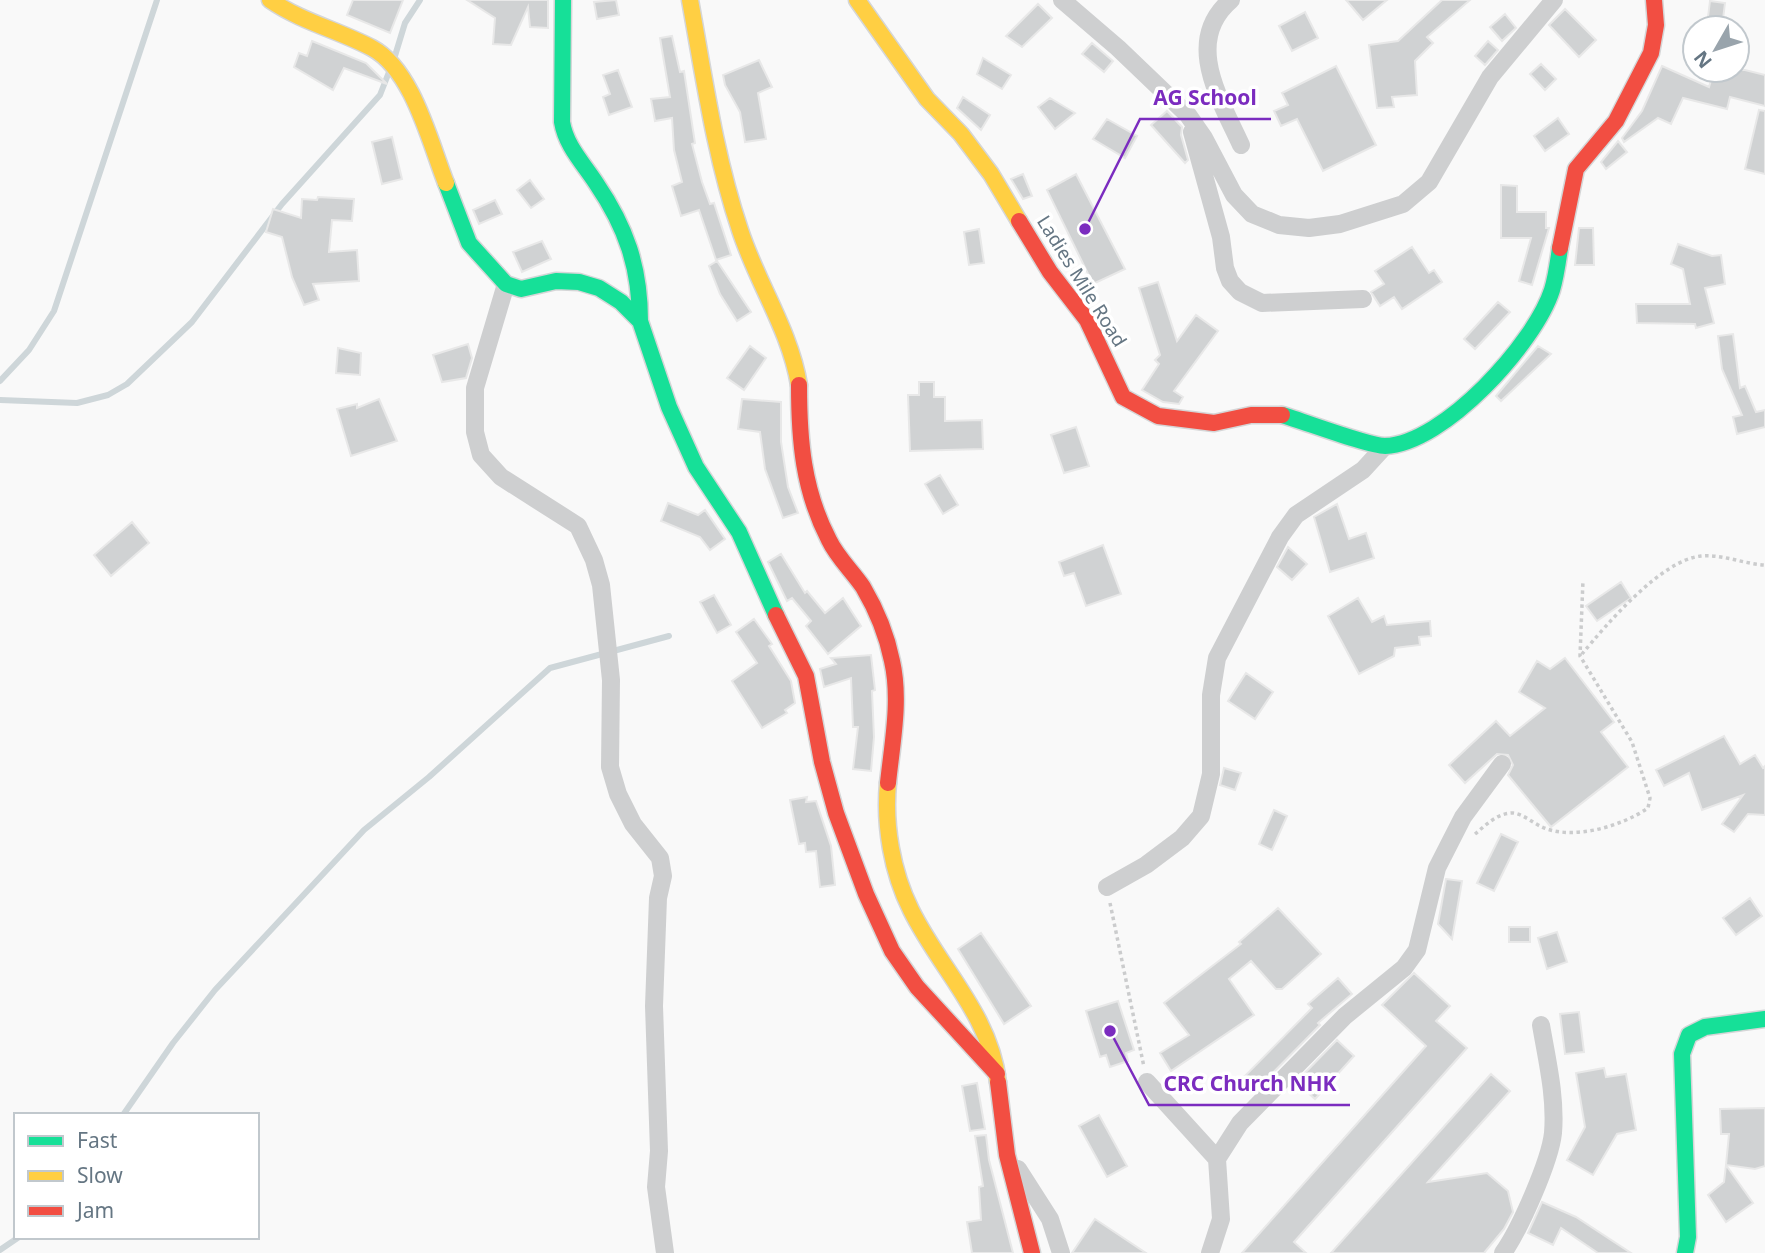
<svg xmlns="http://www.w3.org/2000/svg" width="1765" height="1253" viewBox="0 0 1765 1253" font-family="'Noto Sans',sans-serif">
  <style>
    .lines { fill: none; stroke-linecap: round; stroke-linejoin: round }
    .stream { stroke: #ced6d9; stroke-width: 6 }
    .building { fill: #d0d2d3; stroke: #e8e8e8; stroke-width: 2 }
    .fast-casing { stroke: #d5d6d7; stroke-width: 19 }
    .slow-casing { stroke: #d5d6d7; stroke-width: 19 }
    .jam-casing { stroke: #d5d6d7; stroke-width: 19 }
    .path { stroke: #cbcccd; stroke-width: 3.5; stroke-dasharray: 3.5 3.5; stroke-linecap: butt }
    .street { stroke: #cecfd0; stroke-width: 18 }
    .fast { stroke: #16e098; stroke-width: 16 }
    .slow { stroke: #ffcf43; stroke-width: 16 }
    .jam { stroke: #f24e42; stroke-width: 16 }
    .labels { text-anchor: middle; stroke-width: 7; stroke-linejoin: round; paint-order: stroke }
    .street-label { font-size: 19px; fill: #657683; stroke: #fff }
    .leader { fill: none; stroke: #7b2cbf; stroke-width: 2.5 }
    .callout-dot { fill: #7b2cbf; stroke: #fff; stroke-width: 2.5 }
    .callout-label { font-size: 21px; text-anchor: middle; font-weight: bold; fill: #7b2cbf; stroke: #fff; stroke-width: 7; stroke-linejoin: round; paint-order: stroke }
  </style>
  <rect width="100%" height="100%" fill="#f9f9f9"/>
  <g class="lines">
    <!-- stream -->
    <path class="stream" d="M394,59L405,23L420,0
      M0,381L29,350L54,311L157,0
      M0,400L77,403L108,395L127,384L192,322L282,204L380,95L389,72
      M123,1115L173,1043L215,990L364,830L429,777L550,668L669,636
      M0,1250L19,1237"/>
  </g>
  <!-- building -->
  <path class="building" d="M353,0H403L390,33L347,15Z
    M467,0H548V28L530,27L528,7L511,45L493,44L495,18Z
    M616,0L619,15L597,19L594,2Z
    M1346,0H1387L1363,20Z
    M1442,0H1470L1427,37L1433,43L1415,61L1417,95L1392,97L1394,107L1377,108L1369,45L1398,41Z
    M1710,1L1725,3L1723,19L1708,17Z
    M1038,4L1052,18L1022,47L1006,36Z
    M1565,9L1596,40L1579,57L1549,25Z
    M1305,12L1318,38L1292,51L1279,26Z
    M1505,14L1516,28L1502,41L1490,27Z
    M672,36L680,72L684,71L695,143L692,144L702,182L710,204L714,203L731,255L716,260L699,210L681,216L672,186L682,182L674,150L672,118L655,121L651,99L670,97L660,38Z
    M312,41L366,63L387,84L344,68L333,90L294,67L299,53L307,56Z
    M1488,41L1498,50L1485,65L1475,56Z
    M1092,43L1113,61L1104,72L1082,54Z
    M983,58L1011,75L1002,89L977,74Z
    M759,60L772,87L758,93L766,139L745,142L740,112L725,85L723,75Z
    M1541,64L1556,79L1545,90L1530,74Z
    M1336,66L1376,145L1323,171L1297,119L1281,126L1274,111L1288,105L1282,93Z
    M1662,66L1709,87L1714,70H1745L1765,75V106L1730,97L1727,109L1683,98L1671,124L1658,118L1624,142L1622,138L1642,111Z
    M618,70L632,107L609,115L603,97L610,94L603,75Z
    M963,97L990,115L981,130L957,108Z
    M1050,98L1075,113L1055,129L1038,107Z
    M1759,110L1765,111V174L1745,169Z
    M1167,111L1182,127L1181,135L1188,160L1185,163L1151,125Z
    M1558,118L1569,134L1545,151L1534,136Z
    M1107,119L1137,136L1125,158L1093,139Z
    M392,137L402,179L382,184L372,142Z
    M1618,141L1627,152L1606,169L1601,162Z
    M1023,174L1032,196L1023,199L1011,179Z
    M1076,174L1125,269L1093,284L1047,190Z
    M530,180L544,199L531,208L517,190Z
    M1501,185L1517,186V212H1546V228H1549L1532,285L1519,281L1531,238H1501Z
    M318,197L354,199L352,221L332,220L329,252L357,250L359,281L313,284L319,300L304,305L292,277L282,237L266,232L273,209L301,218L302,199L317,200Z
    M495,200L502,214L479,224L473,210Z
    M1579,228H1593L1594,265H1575Z
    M979,229L984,263L969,265L964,232Z
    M542,241L551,259L522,272L513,252Z
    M1678,244L1712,256L1721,255L1725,284L1705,288L1714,323L1696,328L1695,324L1637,323L1636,304H1690L1683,269L1671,264Z
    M1412,247L1429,273L1434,270L1442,282L1402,309L1394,297L1380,306L1371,292L1384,284L1375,271Z
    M717,261L751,312L737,321L720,294L709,266Z
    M1158,282L1177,341L1196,315L1218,331L1174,391L1183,397L1179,404L1163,402L1142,390L1159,364L1155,360L1160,355L1139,288Z
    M1498,302L1510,312L1475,349L1464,339Z
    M1733,334L1740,388L1745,386L1756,412L1765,410V427L1737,434L1733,417L1742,415L1722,369L1718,336Z
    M468,344L472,358L466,378L442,382L433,355Z
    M750,346L766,358L744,390L727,378Z
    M1538,346L1551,354L1501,401L1496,396Z
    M338,348L361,353L360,375L336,373Z
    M919,382H934V397H945V421L982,420L983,449L910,451L908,395H919Z
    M379,399L397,441L351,456L337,409L357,404V408Z
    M742,399L781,402V442L788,487L798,513L783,518L765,469L760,432L738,429Z
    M1076,427L1089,466L1064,473L1051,435Z
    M940,475L958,505L943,514L925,484Z
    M668,503L698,515L705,510L725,539L710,550L700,537L661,521Z
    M1337,504L1349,539L1366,533L1374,558L1330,572L1314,517Z
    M132,522L149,543L111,576L94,555Z
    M1103,545L1121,594L1086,606L1074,573L1064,576L1059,562Z
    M1288,547L1307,564L1292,580L1277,567Z
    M781,554L805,593L807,591L825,613L843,598L861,626L828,654L806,626L811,621L792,598L787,601L768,562Z
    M1621,582L1631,598L1597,621L1586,606Z
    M714,595L731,625L717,633L700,602Z
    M1358,598L1372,622L1384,616L1387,625L1430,621L1431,636L1419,637L1420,645L1395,648L1394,656L1359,674L1328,616Z
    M754,619L772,644L769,646L791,681L795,703L785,710L787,713L762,728L732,681L757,663L736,632Z
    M871,655L875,690L872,691L874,737L871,771L853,769L858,727H853L851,678L824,687L820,669L836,664L831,658Z
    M1565,658L1614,722L1601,732L1628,767L1551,827L1508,775L1513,765L1508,755L1497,754L1465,783L1449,765L1496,721L1510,736L1545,708L1519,692L1537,661L1550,669Z
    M1246,673L1273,692L1255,719L1228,701Z
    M1724,736L1740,764L1755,755L1763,768L1765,766V815L1748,814L1734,832L1722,824L1743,795L1702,810L1689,773L1664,786L1656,770Z
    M1224,768L1241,773L1235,790L1220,785Z
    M807,797L806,802L816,801L831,846L835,885L820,887L816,851L806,852L805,843L799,844L790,800Z
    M1274,810L1287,816L1272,850L1259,844Z
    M1501,834L1518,842L1494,891L1477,883Z
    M1446,879L1462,881L1452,939L1438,924Z
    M1750,898L1762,916L1736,935L1723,918Z
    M1278,908L1321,954L1282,989H1276L1251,961L1229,979L1254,1015L1171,1071L1160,1053L1189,1035L1164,1003L1241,944L1239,942Z
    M1509,927H1530V942H1509Z
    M1557,932L1567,962L1547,969L1538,938Z
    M981,933L1031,1006L1004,1024L958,949Z
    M1414,973L1450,1006L1436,1021L1467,1048L1294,1242L1306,1253H1242L1426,1046L1382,1005Z
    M1338,978L1352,994L1318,1023L1320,1025L1253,1093L1241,1080L1312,1008L1308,1004Z
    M1118,1001L1134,1050L1126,1053L1128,1061L1110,1067L1106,1055L1100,1057L1086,1011Z
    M1579,1012L1584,1052L1565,1054L1560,1014Z
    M1337,1040L1354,1056L1315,1099L1296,1082Z
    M1604,1068L1606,1077L1626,1074L1636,1130L1617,1134L1593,1175L1567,1160L1585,1127L1576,1073Z
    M1491,1074L1510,1091L1428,1182L1487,1173L1508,1191L1513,1212L1504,1229L1484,1253H1331Z
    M977,1083L985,1129L970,1131L962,1086Z
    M1765,1108V1166L1755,1169L1726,1165L1729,1134H1721L1720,1109Z
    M1099,1115L1127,1166L1107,1177L1079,1126Z
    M986,1135L989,1160L1013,1253H972L967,1222L981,1220L979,1187L983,1186L975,1136Z
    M1726,1165L1753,1203L1726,1222L1708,1195L1724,1182Z
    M1542,1202L1576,1217L1631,1253H1598L1561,1228L1553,1245L1528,1233Z
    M1095,1219L1146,1253H1072Z"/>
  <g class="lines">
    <!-- fast casing -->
    <g class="fast-casing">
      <path id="fast" d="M563,0L562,122C566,146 583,163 596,183C626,227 640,267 640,321
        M446,183L469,243L506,284L521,289L556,281L579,282L599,288L621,302L640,321L669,407L696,467L739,532L776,615
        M1282,415C1303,421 1369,446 1385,446C1444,444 1535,343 1552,290C1556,277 1558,262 1560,248
        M1685,1253L1688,1237L1682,1054L1689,1035L1705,1027L1765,1019"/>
    </g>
    <!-- slow casing -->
    <g class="slow-casing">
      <path id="slow" d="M270,0C302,22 338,30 372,48C413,70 430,143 446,183
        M690,0C704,77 715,156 740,230C757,283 790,330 799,385
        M857,0L927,99L961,134L991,174L1019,221
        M888,783C884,825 892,872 911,910C940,969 990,1014 998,1082"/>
    </g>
    <!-- jam casing -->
    <g class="jam-casing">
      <path id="jam" d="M1019,221L1050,272L1087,320L1123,397L1158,416L1214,423L1251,415H1282
        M1560,248L1576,169L1616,121L1651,53L1656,25L1654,0
        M799,385C799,440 803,490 829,540C837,557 852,571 863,587C876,609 887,636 892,661C901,700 892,744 888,783
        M776,615L806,676L822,762L836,813L866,894L892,951L917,987L997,1074
        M998,1082L1007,1155L1032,1253"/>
    </g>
    <!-- path -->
    <path class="path" d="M1582,654C1606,625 1661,560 1701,556C1722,554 1744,564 1765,565
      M1475,834C1486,825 1497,813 1513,813C1523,814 1533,823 1542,827C1573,841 1622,826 1648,808L1650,798L1632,742L1580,656L1583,580
      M1110,903L1144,1067"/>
    <!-- street -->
    <path class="street" d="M1062,0L1118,48L1188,115L1204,138L1234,195L1252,214L1279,225L1309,228L1340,224L1403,204L1429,182L1490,77L1554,0
      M1231,0C1183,41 1220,99 1241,145
      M1192,132L1221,237L1225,268L1230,281L1240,292L1262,303L1363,299
      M506,284L475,388V432L481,455L501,477L578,526L594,560L601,585L611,680L610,767L618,794L633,824L660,858L663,876L658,898L654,1006L659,1151L656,1187L665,1253
      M1107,887L1146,865L1182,838L1201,816L1211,774V695L1217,658L1280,537L1296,515L1363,470L1385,446
      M1147,1082L1217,1159
      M1018,1169L1050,1219L1061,1253
      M1210,1253L1221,1219L1217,1159L1240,1123L1345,1016L1404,968L1417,950L1437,868L1463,817L1502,764
      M1503,1253C1520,1229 1550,1161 1553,1133C1556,1097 1547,1060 1541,1025"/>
    <!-- fast -->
    <use href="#fast" class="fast"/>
    <!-- slow -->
    <use href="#slow" class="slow"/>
    <!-- jam -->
    <use href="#jam" class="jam"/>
  </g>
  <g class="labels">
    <!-- street labels -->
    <g class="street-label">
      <text transform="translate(1082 281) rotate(58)" y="7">Ladies Mile Road</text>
    </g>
  </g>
  <!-- callouts -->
  <path class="leader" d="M1085 229L1140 119H1271M1110 1031L1149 1105H1350"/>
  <g class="callout-dot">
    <circle cx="1085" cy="229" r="7"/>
    <circle cx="1110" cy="1031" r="7"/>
  </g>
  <g class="callout-label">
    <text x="1205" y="105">AG School</text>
    <text x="1250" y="1091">CRC Church NHK</text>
  </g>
  <!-- legend -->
  <rect x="14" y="1113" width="245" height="126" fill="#ffffff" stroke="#c1c8cd" stroke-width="2"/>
  <rect x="28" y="1136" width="35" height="10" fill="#16e098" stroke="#c1c8cd" stroke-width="2"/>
  <text x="77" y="1148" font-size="21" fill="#657683">Fast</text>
  <rect x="28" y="1171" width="35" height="10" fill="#ffcf43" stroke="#c1c8cd" stroke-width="2"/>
  <text x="77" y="1183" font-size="21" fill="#657683">Slow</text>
  <rect x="28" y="1206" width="35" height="10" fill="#f24e42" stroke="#c1c8cd" stroke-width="2"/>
  <text x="77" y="1218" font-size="21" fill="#657683">Jam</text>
  <!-- north arrow -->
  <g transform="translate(1716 49) rotate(231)"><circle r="33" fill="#ffffff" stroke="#c1c8cd" stroke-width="2"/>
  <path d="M0-5L12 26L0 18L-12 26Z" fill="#99a4ac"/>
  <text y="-10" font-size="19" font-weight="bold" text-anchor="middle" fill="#657683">N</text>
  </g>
</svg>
